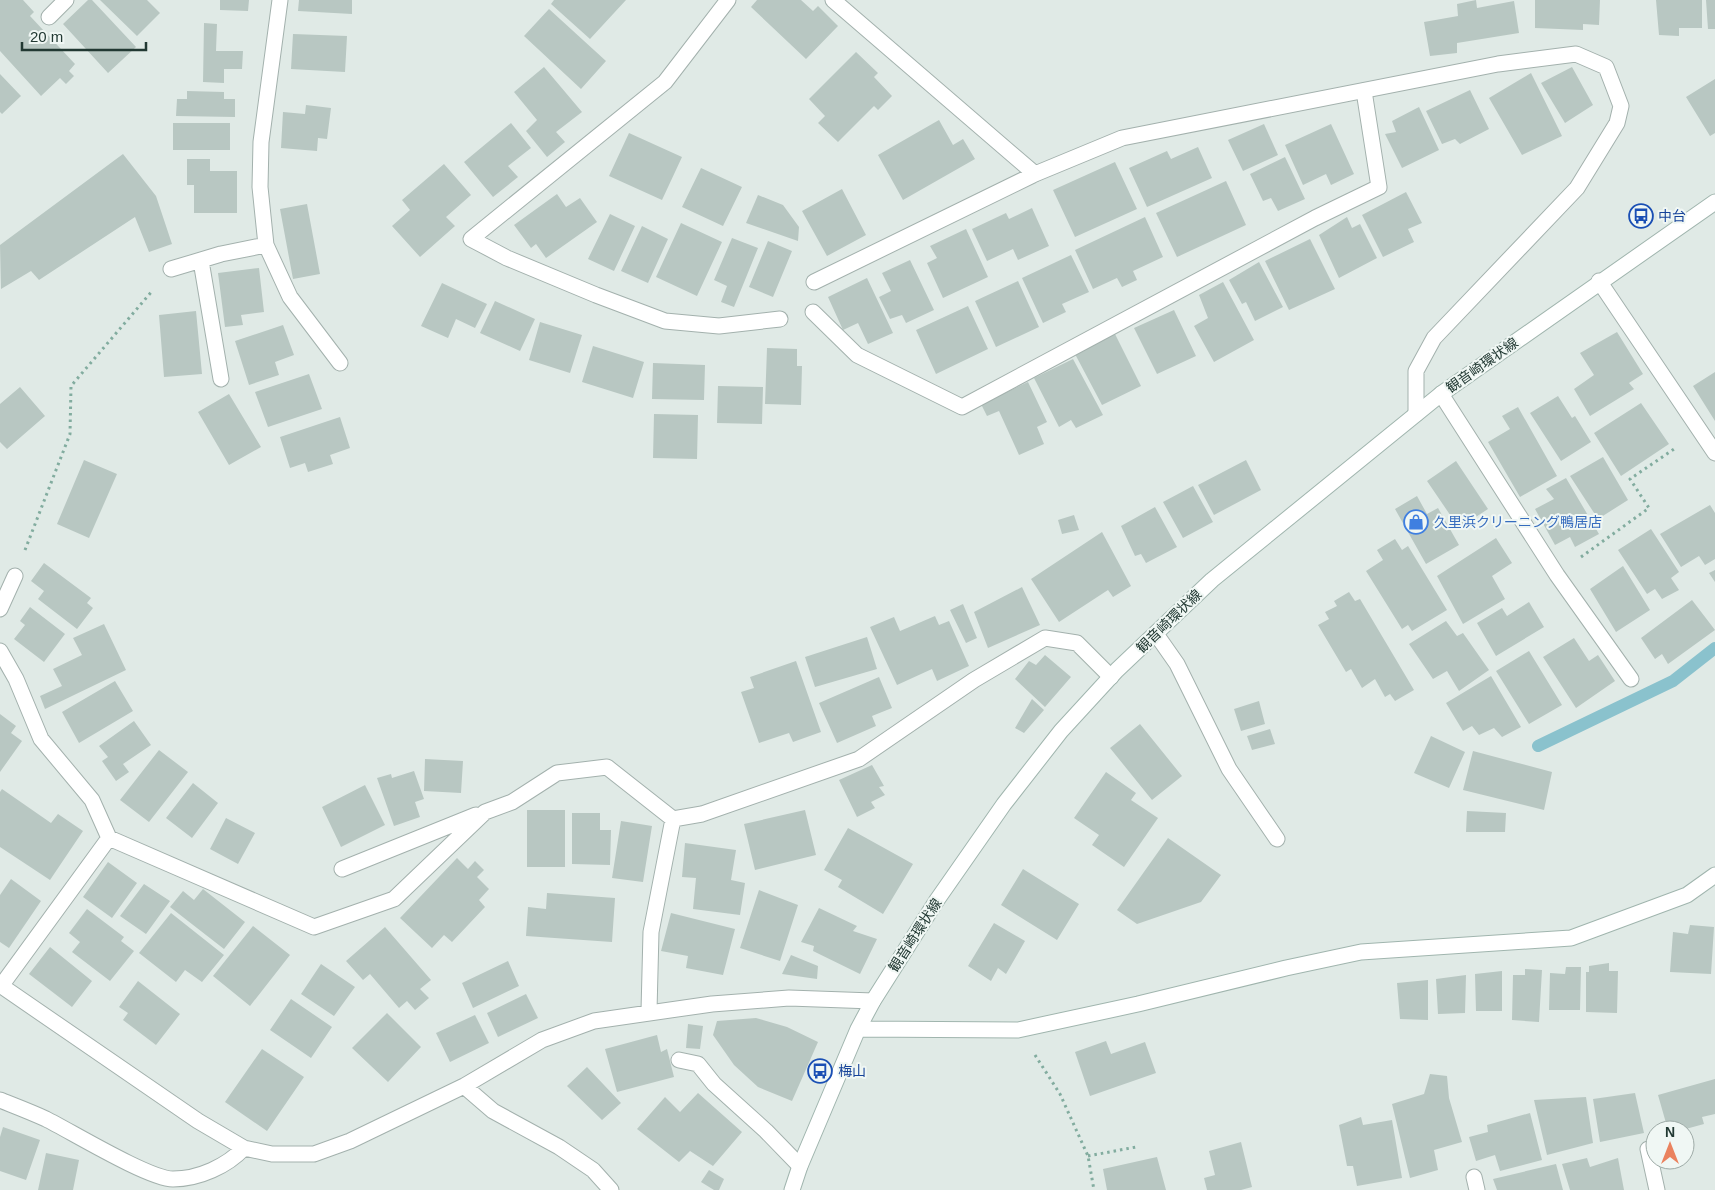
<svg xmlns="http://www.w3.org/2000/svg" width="1715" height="1190" viewBox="0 0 1715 1190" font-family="Helvetica,'Noto Sans JP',sans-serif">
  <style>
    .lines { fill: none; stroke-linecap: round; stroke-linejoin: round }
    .stream { stroke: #8ac2cd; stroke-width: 12 }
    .building { fill: #b8c7c2 }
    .lane-casing { stroke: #a3b1ad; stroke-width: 17 }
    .street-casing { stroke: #a3b1ad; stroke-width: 17 }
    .secondary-casing { stroke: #a0b5ae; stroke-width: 17 }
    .path { stroke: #82ac9f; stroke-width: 3; stroke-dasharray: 2.5 4; stroke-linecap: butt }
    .lane { stroke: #fff; stroke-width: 15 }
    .street { stroke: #fff; stroke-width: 15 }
    .secondary { stroke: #fff; stroke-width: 15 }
    .labels { text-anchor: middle; stroke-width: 4; stroke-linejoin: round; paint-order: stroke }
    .transit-label { font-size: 14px; fill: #164399; stroke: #f0f7f4; text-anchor: start }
    .street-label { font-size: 14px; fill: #223933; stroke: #f0f7f4 }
    .shop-label { font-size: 14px; fill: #366cbe; stroke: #f0f7f4; text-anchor: start }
  </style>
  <rect width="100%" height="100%" fill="#e0eae6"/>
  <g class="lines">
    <!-- stream -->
    <path class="stream" d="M1538,746L1673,681L1715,648"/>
  </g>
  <!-- building -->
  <path class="building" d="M0,0H23L34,12L30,16L75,64L69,71L74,76L66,84L60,78L41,96L0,51Z
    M88,0H92L136,47L108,73L63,24Z
    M100,0H147L160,13L137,36Z
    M220,0H249L248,11L220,10Z
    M299,0H352V14L298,11Z
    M554,0H626L590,39L551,4Z
    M757,0H801L813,11L818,6L838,26L806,59L751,7Z
    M1476,0L1477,8L1514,1L1519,33L1457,43V53L1430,56L1424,22L1458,16L1457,4Z
    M1535,0H1600L1599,25L1583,24V30L1535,28Z
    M1656,0H1702V28H1679V36L1659,35Z
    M1706,0H1715V29H1708Z
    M549,9L606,61L581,89L524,36Z
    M204,23L217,24L216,51H243L242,69H224V83L203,82Z
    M293,34L347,36L345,72L291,69Z
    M856,52L878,73L874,77L892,96L878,110L874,106L838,142L818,123L825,116L809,99Z
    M544,67L582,112L556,132L565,142L547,157L526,131L537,120L514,92Z
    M1572,67L1593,105L1565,123L1541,83Z
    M1531,73L1562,136L1522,155L1489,98Z
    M0,74L21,96L2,114L0,112Z
    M1715,79V133L1710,136L1686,97Z
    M1470,90L1489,129L1460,144L1455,139L1442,144L1426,111Z
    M187,91L224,92V99H235V117L176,116L177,99H187Z
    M306,105L331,108L327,139L318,138L317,151L281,148L283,112L305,114Z
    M1419,107L1439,150L1402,168L1385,134L1396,132L1392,121Z
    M939,120L953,145L963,139L975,159L903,200L878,155Z
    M173,123H230V150H173Z
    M511,123L531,148L508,166L518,177L493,197L464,162Z
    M1264,124L1278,155L1243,171L1228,140Z
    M1331,124L1354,174L1331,185L1326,174L1303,185L1285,145Z
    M629,133L682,157L662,200L609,176Z
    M1198,147L1212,178L1147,207L1129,168L1167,151L1171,159Z
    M123,154L156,196L172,244L149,252L135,217L39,280L31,271L1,289L0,245Z
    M1285,157L1305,199L1278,211L1271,198L1263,201L1250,174Z
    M187,159H210V171H237V213H194V185H187Z
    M1115,162L1137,209L1075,237L1053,190Z
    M444,164L471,195L446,217L455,226L420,257L392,226L410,210L402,200Z
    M701,168L742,187L723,226L682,207Z
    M1226,181L1246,225L1177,257L1156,213Z
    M842,189L866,235L827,256L802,211Z
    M1406,192L1422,223L1408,229L1414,242L1383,257L1362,215Z
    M557,194L566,207L580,198L597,222L546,258L536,244L531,248L514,225Z
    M758,195L783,205L799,227L798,241L746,223Z
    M307,204L320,274L293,279L280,209Z
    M1032,208L1049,246L1018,260L1013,249L987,261L972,229L1006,213L1009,219Z
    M610,214L635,226L614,271L588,259Z
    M1145,217L1163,257L1133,271L1137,280L1122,287L1117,278L1093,289L1075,250Z
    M1347,217L1352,228L1360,224L1377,258L1339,278L1319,235Z
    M681,223L722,242L697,296L656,277Z
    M642,226L668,239L648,283L621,271Z
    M966,229L988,277L943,298L927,263L937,258L930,246Z
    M732,238L758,248L734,307L721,302L727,286L714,280Z
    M1310,239L1335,289L1289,310L1265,261Z
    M768,241L792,251L773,297L749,287Z
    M1071,255L1089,292L1062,304L1066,312L1043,323L1022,278Z
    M910,260L934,310L906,323L902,315L890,319L879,297L891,291L882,273Z
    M1259,262L1283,307L1255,321L1246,302L1242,304L1229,280Z
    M259,268L264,312L241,315L243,325L225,327L218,273Z
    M867,278L893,333L868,344L858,323L843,330L828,297Z
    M1018,281L1039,327L996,347L975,301Z
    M1223,282L1254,340L1214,362L1194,326L1208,318L1199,295Z
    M442,283L487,304L475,328L456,319L448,338L421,326Z
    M495,301L535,319L520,351L480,333Z
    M968,306L988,349L936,374L916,330Z
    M1174,310L1196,356L1157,374L1134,328Z
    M196,311L202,374L164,377L159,315Z
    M540,322L582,335L570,373L529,360Z
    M283,325L294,355L275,362L279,375L249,385L235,341Z
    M1617,332L1643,374L1629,383L1634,389L1590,416L1574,389L1594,375L1580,353Z
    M1115,334L1141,386L1102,405L1075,354Z
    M593,346L644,362L633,398L582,382Z
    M767,348L797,349V366H802L801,405L765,404Z
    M1073,359L1103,415L1076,428L1071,420L1059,427L1034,378Z
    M653,363L705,365L704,400L652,399Z
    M1715,372V421L1693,386Z
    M309,374L322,409L268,427L255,392Z
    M1028,382L1047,422L1037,427L1044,444L1019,455L999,411L987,416L981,404Z
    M718,386L763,387L762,424L717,423Z
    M20,387L45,416L7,449L0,442V404Z
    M229,394L261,447L229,465L198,412Z
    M1558,396L1572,418L1575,416L1591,442L1561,461L1530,413Z
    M1641,403L1669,444L1621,476L1594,433Z
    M1518,407L1557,476L1520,497L1488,442L1510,429L1502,416Z
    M654,414L698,415L697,459L653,458Z
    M340,417L350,448L330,455L333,464L308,472L305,463L290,468L280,437Z
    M1603,457L1628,500L1598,519L1570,476Z
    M84,460L117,474L89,538L57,524Z
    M1246,460L1261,490L1214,515L1198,485Z
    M1456,461L1488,509L1459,528L1427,481Z
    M1566,478L1599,534L1575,547L1570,537L1555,545L1535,509L1554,499L1546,489Z
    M1193,486L1213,522L1183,538L1163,502Z
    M1417,496L1427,514L1438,508L1459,545L1426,564L1395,509Z
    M1710,505L1715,513V559L1705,565L1699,556L1681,567L1660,534Z
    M1155,507L1177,547L1146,563L1141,554L1135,556L1121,526Z
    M1074,515L1079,530L1062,534L1058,520Z
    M1651,529L1679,572L1671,578L1679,590L1662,599L1655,589L1647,594L1618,550Z
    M1102,532L1131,586L1113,597L1108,590L1059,622L1031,579Z
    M1496,538L1512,563L1492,576L1505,599L1463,624L1437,576Z
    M1395,539L1402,550L1408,546L1447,610L1412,631L1408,625L1402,629L1366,571L1383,560L1377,550Z
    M44,563L91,598L87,603L93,608L77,629L38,599L44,591L31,581Z
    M1623,566L1650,610L1616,632L1590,589Z
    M1715,570V582L1709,573Z
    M1022,587L1040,625L988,648L974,612Z
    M1349,592L1355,601L1360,599L1414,690L1395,701L1390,694L1385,697L1375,679L1362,688L1351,669L1346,672L1318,625L1329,619L1325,612L1337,606L1334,601Z
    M1692,600L1715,630L1668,664L1662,654L1655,659L1641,638Z
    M1529,602L1544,627L1496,656L1477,623L1502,608L1507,616Z
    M963,604L977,638L966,643L950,610Z
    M30,607L65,634L44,662L14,639L25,625L20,621Z
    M935,616L939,625L949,621L969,666L937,681L932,669L897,685L870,627L894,617L900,631Z
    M1446,621L1457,636L1463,633L1489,670L1459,691L1447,671L1433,679L1409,644Z
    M104,624L126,670L45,709L40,696L62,686L53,669L82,655L73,638Z
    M867,637L877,669L815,687L805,657Z
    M1574,638L1589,661L1598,655L1615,681L1576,708L1543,657Z
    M1529,651L1562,705L1529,724L1496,671Z
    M1045,655L1071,677L1045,707L1015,679L1029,661L1036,665Z
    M796,661L821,732L793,742L789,733L759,743L741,692L754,688L750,677Z
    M1491,676L1521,727L1502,737L1494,728L1479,735L1472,726L1463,731L1446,703Z
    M879,677L892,708L872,716L876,726L837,743L819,703Z
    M115,681L133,711L79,743L62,712Z
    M1032,699L1044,710L1024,733L1015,728Z
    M1259,701L1265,724L1241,731L1234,709Z
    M0,714L16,726L11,733L22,741L0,772Z
    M134,721L151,745L123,764L129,772L116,781L102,761L108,757L99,746Z
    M1140,724L1182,776L1152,800L1110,748Z
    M1270,729L1275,744L1252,750L1247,736Z
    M1431,736L1465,752L1449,788L1414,773Z
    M159,750L188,772L149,822L120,800Z
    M1473,751L1552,772L1544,810L1463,790Z
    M425,759L463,761L461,793L424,791Z
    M872,765L884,786L879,787L885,795L871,802L875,808L857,817L839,780Z
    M414,771L424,799L415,802L420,817L394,826L377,778L391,774L392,778Z
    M1106,772L1136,793L1131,800L1158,818L1124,867L1092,845L1099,835L1074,818Z
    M193,783L218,803L192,838L166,818Z
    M365,785L385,825L341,847L322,807Z
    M2,789L51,823L58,814L83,831L50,880L0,847V792Z
    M527,810H565V867H527Z
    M805,810L816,855L755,870L744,824Z
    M1467,811L1506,813L1505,832H1466Z
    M572,813H600V830H611L610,865L572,864Z
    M226,818L255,833L238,864L210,849Z
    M621,821L652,826L643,882L612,878Z
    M848,828L913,864L883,914L838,887L842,880L824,870Z
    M1168,838L1221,875L1201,902L1137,924L1117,910Z
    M685,843L736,850L731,880L745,883L740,915L693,909L696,878L682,877Z
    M457,858L468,869L475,861L484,870L477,877L489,889L479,900L485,907L452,942L444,935L432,948L400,918Z
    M108,862L137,883L112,918L83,897Z
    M1023,869L1079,904L1057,940L1001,905Z
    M11,879L41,901L9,948L0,942V895Z
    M144,884L170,901L146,934L120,916Z
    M203,889L245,922L224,949L170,907L183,891L194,900Z
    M759,890L798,905L780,961L740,948Z
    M547,893L615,898L612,942L526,936L528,907L546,909Z
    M819,908L857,926L853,931L877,939L860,974L813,951L814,946L801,942Z
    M87,909L124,937L121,941L134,951L110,981L72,952L80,942L69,933Z
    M171,913L224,955L202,982L185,970L176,982L139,953Z
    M671,913L735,929L723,975L686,968L688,956L661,951Z
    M994,923L1025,941L1006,974L998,968L991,981L968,966Z
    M1690,925L1714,927L1711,974L1670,972L1673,932L1688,934Z
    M253,926L290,955L250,1006L213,976Z
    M385,927L431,980L420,989L429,998L415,1010L407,1001L399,1008L370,974L363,980L346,961Z
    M50,947L92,981L72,1007L29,974Z
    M791,955L818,966L817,979L782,974Z
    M508,961L519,986L473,1008L462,983Z
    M1609,963V971H1618L1617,1013L1586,1012V972H1589V966Z
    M321,964L355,987L334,1016L301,994Z
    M1566,967H1581L1580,1010H1549L1550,973L1565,974Z
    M1525,969L1542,970L1539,1022L1512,1020L1513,975H1525Z
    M1502,971V1011H1476L1475,974Z
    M1466,975L1465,1013L1438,1014L1436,979Z
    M1428,980V1020L1400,1019L1397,983Z
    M138,981L180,1014L156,1045L123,1020L128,1013L119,1007Z
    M526,994L538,1018L498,1037L487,1013Z
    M291,999L332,1027L311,1058L270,1030Z
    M387,1013L421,1047L388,1082L352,1048Z
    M475,1015L489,1043L450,1062L436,1033Z
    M756,1018L787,1027L818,1042L792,1101L758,1087L734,1065L713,1035L717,1021Z
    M688,1024L703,1026L700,1049L686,1048Z
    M657,1035L661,1052L667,1049L674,1077L617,1092L605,1049Z
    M1106,1041L1111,1054L1145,1042L1156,1073L1090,1096L1075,1052Z
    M262,1049L304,1077L267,1131L225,1102Z
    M587,1067L621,1103L602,1120L567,1086Z
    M1430,1074L1447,1076L1449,1098L1462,1142L1434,1150L1438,1170L1410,1178L1392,1104L1424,1094Z
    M1715,1079V1114L1702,1117L1704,1124L1682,1130H1668L1658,1095Z
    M698,1093L742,1132L713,1166L690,1151L679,1162L637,1129L665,1097L680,1112Z
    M1635,1093L1644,1133L1600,1142L1593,1099Z
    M1586,1097L1593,1143L1547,1155L1534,1100Z
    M1530,1113L1542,1160L1500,1171L1495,1155L1476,1161L1469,1137L1488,1132L1487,1125Z
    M1361,1117L1363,1125L1392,1120L1402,1178L1357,1186L1353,1166H1347L1339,1125Z
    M3,1127L40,1140L26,1180L0,1171V1137Z
    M1241,1142L1252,1187L1241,1190H1207L1204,1178L1215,1175L1209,1151Z
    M46,1153L79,1160L73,1190H38Z
    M1157,1157L1166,1190H1107L1103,1169Z
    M1587,1158L1590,1167L1618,1158L1624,1190H1570L1562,1164Z
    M1556,1164L1563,1190H1497L1493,1179Z
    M709,1170L724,1179L719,1190H714L701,1182Z"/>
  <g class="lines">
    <!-- lane casing -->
    <g class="lane-casing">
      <path id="lane" d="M1599,281L1715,453
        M813,312L857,355L962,407L1315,218L1379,187L1364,91
        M1441,394L1557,575L1631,679
        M1156,634L1177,664L1229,769L1277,839"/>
    </g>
    <!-- street casing -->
    <g class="street-casing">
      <path id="street" d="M280,0L261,142L260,187L266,245L290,297L340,363
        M728,0L665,82L471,239L507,258L596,295L665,321L719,326L780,319
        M833,0L1035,174
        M49,17L66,0
        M201,261L221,379
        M171,269L221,254L266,245
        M814,282L1035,174L1122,138L1498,64L1576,54L1606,67L1621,106L1617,123L1577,188L1434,338L1416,371V414
        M0,609L15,576
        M0,651L16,679L41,739L92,800L109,838L314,927L394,899L485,812L512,802L557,773L607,767L673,819
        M342,869L476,815
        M0,985L198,1121L244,1148L272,1154H314L350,1141L464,1086L542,1040L594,1021L712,1004L789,998L873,1001
        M1,986L109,838
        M649,1011L651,932L673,819L702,814L859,759L974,680L1045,638L1077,643L1111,677
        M679,1060L698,1064L714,1084L766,1131L800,1166
        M464,1086L493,1111L559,1147L593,1170L611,1190
        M0,1100C15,1106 31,1112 46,1119C72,1132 149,1179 173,1179C199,1179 227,1166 244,1148
        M1648,1149L1657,1190
        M1474,1177L1477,1190"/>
    </g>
    <!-- secondary casing -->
    <g class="secondary-casing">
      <path id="secondary" d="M858,1029L1018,1030L1138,1004L1286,968L1361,952L1571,938L1687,895L1715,875
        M792,1190L800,1166L858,1029L873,1001L937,900L1004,804L1061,731L1117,670L1212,580L1441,394L1715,202"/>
    </g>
    <!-- path -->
    <path class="path" d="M25,550L70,434L71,386L153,290
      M1581,557L1649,508L1630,479L1677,447
      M1035,1055L1060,1094L1088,1156L1094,1190
      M1088,1156L1136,1147"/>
    <!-- lane -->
    <use href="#lane" class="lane"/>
    <!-- street -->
    <use href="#street" class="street"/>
    <!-- secondary -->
    <use href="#secondary" class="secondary"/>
  </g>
  <!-- icons -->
  <defs>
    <g id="bus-ring" transform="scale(1.25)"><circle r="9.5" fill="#f0f7f4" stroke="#1a4fb4" stroke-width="1.5"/><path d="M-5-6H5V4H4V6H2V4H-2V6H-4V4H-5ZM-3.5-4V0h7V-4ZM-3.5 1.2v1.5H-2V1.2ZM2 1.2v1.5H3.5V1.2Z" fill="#1a4fb4"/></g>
    <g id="shop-ring" transform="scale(1.25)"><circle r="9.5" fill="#f0f7f4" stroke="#3f7fe0" stroke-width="1.5"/><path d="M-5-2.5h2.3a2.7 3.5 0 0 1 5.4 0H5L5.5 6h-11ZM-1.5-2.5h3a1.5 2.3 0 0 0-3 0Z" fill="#3f7fe0"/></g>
  </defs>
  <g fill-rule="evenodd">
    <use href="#bus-ring" x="1641" y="216"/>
    <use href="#shop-ring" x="1416" y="522"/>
    <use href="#bus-ring" x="820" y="1071"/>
  </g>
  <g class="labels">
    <!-- transit labels -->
    <g class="transit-label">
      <text x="1658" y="221">中台</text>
      <text x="838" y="1076">梅山</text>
    </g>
    <!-- street labels -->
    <g class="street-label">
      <text transform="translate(1482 365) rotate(-35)" y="5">観音崎環状線</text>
      <text transform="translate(1169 621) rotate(-44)" y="5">観音崎環状線</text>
      <text transform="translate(915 935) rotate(-57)" y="5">観音崎環状線</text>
    </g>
    <!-- shop labels -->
    <g class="shop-label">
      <text x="1434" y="527">久里浜クリーニング鴨居店</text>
    </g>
  </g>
  <!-- north arrow -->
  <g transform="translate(1670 1145)"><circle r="24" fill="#f0f7f4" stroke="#9eaba7"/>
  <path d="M0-4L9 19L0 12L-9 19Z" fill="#ea825e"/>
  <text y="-8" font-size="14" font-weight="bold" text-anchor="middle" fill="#223933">N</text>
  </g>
  <!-- scale -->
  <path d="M22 42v8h124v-8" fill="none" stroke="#223933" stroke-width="2.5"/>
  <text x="30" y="42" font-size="15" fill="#223933" stroke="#f0f7f4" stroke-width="4" paint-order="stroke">20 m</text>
</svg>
